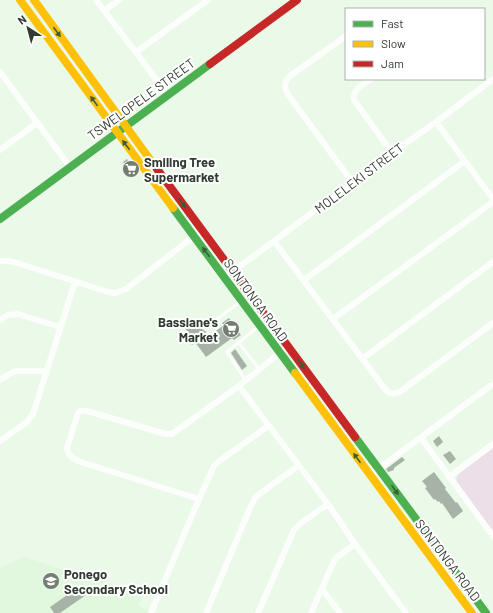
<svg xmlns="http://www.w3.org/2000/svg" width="493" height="613" viewBox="0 0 493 613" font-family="Barlow,sans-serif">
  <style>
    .built { fill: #e1f8df }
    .green { fill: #ecdfe7 }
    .building { fill: #a8b3a7 }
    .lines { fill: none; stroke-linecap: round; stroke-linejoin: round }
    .lane { stroke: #fcfefc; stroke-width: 3 }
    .street { stroke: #fcfefc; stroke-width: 6 }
    .fast { stroke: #4caf50; stroke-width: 8 }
    .slow { stroke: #ffc107; stroke-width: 8 }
    .jam { stroke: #c62828; stroke-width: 8 }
    .oneway { fill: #395e3a }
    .labels { text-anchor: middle; stroke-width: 4; stroke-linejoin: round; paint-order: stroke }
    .street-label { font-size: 13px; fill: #313b31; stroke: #fff }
    .poi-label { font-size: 13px; font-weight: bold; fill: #313b31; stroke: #fff; text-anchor: start }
  </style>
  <rect width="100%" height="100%" fill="#ebf9e9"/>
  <!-- built -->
  <path class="built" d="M24,557L144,594L138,606L147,610L146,613H0V568Z"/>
  <!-- green -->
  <path class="green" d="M493,448V532L457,483C456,479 456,476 460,473Z"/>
  <!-- building -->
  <path class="building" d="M127,159L137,171L132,176L123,162Z
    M229,318L241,335L234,340L232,338L206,357L195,342L192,345L187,338L190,335L185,328L197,320L202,327V329L205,331L209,336L224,325L222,323Z
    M235,349L247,366L242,370L231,353Z
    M439,436L443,442L437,447L433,441Z
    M450,451L456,459L450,464L443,455Z
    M402,457L405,460L394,468V470L388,472L386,469Z
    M434,472L446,488L445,489L456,503L457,502L463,511L453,519L442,503L441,504L439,501L438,502L435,499L434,500L425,488L427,487L422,481Z
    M80,586L86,595L60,613H54L50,607Z"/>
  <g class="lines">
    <!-- lane -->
    <path class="lane" d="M205,328L240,302
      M238,342L259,369
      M245,380L227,352L259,326"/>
    <!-- street -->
    <path class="street" d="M96,0L168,95
      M104,11L119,0
      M346,36L290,76C283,83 284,88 289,96L353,183
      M136,52L208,0
      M0,72L70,167
      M371,79C363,85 352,89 354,100L392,153
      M436,122L493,199
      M0,150L37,123
      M274,241L385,389C390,395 394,395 401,391L493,323
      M0,261H8L14,262L108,292L115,293L126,289L202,230
      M225,277L274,241L392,153L436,122L493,79
      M304,280L465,161
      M333,319L493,202
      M0,320L8,315L18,314L60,327
      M362,359L493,262
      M0,380L11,373L16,371H46
      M239,386L328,504L355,544L406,613
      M421,438L493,536
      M0,441L27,422L33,414L75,282
      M370,475L493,384
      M449,477L493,444
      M199,499L84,463C76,460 68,457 67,448L78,413L80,411H87L166,434H172L239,386L288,346
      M322,589L340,613
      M151,613L199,499L214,466L218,462L268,426
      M206,613L250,508L255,498L258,495L298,466
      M258,613L294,530L301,523L328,504
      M311,613L334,561L336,558L355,544"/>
    <!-- fast -->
    <path class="fast" d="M173,208L295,373
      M0,219L210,64
      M355,437L486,613"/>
    <!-- slow -->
    <path class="slow" d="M20,0L173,208
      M34,0L157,169
      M295,373L472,613"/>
    <!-- jam -->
    <path class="jam" d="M210,64L297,0
      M157,169L355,437"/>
  </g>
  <!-- one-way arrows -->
  <defs><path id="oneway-solid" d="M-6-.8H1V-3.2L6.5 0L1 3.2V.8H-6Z"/></defs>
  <g class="oneway">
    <use href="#oneway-solid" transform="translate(57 32) rotate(54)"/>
    <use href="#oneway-solid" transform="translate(94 101) rotate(-126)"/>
    <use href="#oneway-solid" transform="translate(126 145) rotate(-127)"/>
    <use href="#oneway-solid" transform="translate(182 203) rotate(54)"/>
    <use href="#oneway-solid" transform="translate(206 252) rotate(-127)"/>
    <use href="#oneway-solid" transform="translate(301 364) rotate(54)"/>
    <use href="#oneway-solid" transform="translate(357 458) rotate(-126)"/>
    <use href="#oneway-solid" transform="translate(395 490) rotate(54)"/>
  </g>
  <!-- icons -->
  <defs>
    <g id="supermarket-disc" transform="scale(0.9)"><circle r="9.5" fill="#727e71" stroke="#fff"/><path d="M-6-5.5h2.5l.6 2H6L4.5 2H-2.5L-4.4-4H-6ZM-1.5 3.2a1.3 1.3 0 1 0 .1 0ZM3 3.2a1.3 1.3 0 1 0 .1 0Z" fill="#fff"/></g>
    <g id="school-disc" transform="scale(0.9)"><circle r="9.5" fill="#727e71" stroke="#fff"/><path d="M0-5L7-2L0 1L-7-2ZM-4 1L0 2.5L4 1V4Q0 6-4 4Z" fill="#fff"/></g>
  </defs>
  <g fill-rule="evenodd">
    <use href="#supermarket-disc" x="131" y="169"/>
    <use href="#supermarket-disc" x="231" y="329"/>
    <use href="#school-disc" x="51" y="581"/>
  </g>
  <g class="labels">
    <!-- street labels -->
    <g class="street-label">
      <text transform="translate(141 99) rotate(-36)" y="5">TSWELOPELE STREET</text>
      <text transform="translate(359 178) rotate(-37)" y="5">MOLELEKI STREET</text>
      <text transform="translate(256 300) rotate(54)" y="5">SONTONGA ROAD</text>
      <text transform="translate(448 560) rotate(53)" y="5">SONTONGA ROAD</text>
    </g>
    <!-- poi labels -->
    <g class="poi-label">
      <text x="144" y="167">Smiling Tree<tspan x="144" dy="15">Supermarket</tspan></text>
      <text x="218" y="327" text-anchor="end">Bassiane's<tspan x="218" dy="15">Market</tspan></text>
      <text x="64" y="579">Ponego<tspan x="64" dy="15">Secondary School</tspan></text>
    </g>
  </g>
  <!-- legend -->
  <rect x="345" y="8" width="140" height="72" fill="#ffffff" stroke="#adb1ad"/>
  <rect x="353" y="21" width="20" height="6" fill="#4caf50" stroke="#adb1ad"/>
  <text x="381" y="28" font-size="12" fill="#313b31">Fast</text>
  <rect x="353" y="41" width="20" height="6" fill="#ffc107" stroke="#adb1ad"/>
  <text x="381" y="48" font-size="12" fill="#313b31">Slow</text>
  <rect x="353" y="61" width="20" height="6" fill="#c62828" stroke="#adb1ad"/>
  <text x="381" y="68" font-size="12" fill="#313b31">Jam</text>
  <!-- north arrow -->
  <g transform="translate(28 28) rotate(324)" stroke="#ffffff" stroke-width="3" paint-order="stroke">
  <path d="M0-3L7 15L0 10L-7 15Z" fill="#313b31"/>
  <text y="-6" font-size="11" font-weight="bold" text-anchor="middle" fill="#313b31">N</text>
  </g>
</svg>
